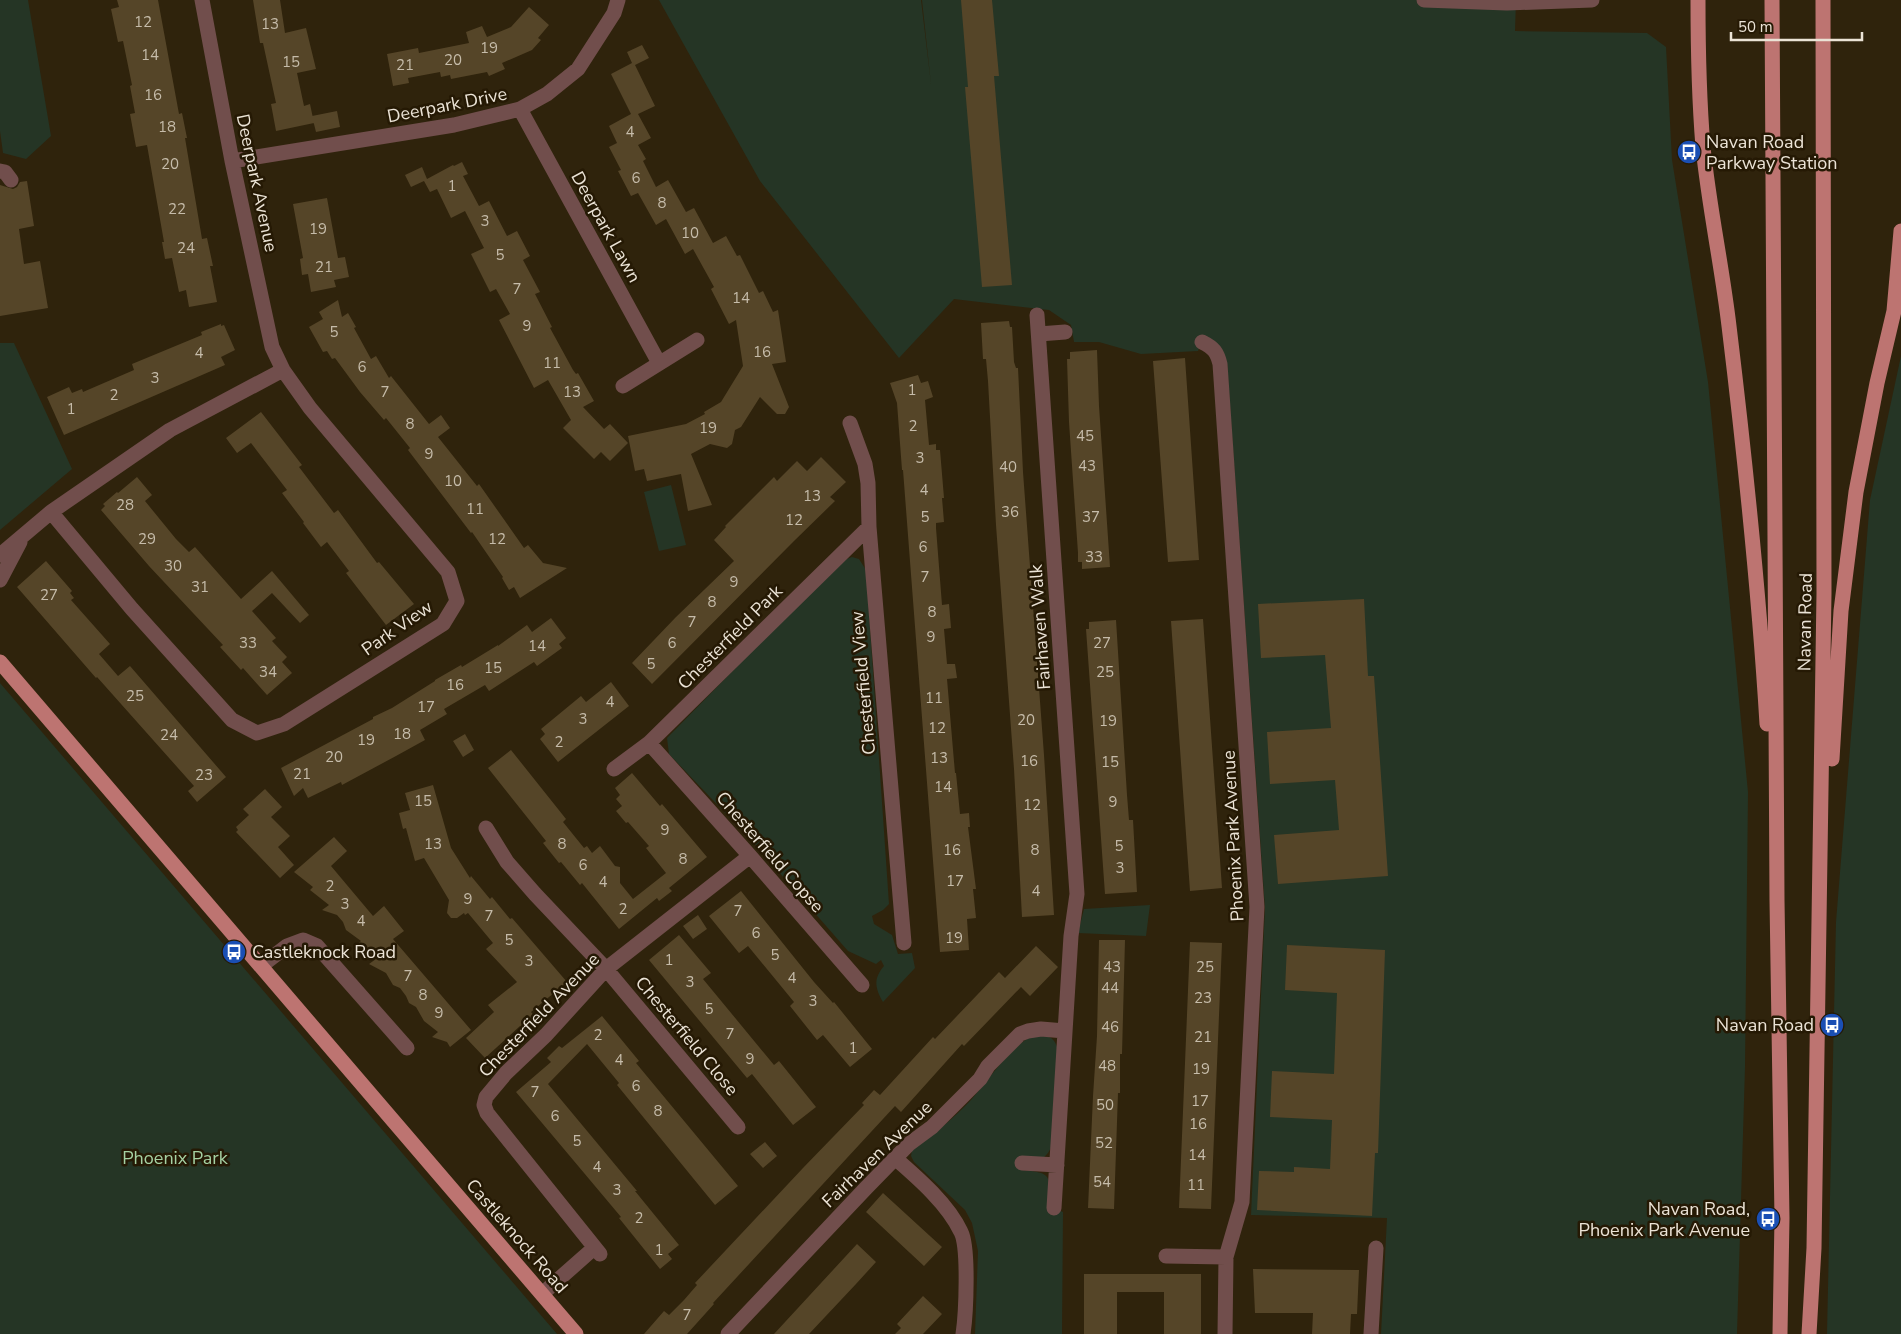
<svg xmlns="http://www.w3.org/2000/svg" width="1901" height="1334" viewBox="0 0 1901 1334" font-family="'Nunito Sans',sans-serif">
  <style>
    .green { fill: #253525 }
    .building { fill: #554528 }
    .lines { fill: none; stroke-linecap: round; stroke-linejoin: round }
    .minor { stroke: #714e4c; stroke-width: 15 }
    .major { stroke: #bd7471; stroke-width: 15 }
    .labels { text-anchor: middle; stroke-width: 5; stroke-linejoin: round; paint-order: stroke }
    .number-label { font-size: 15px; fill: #c6bcaa }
    .street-label { font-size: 18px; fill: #ebe3d6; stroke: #251904 }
    .poi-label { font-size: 18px; fill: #ebe3d6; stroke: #251904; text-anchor: start }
    .park-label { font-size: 18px; fill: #a5d1a3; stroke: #251904 }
  </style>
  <rect width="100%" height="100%" fill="#2f230c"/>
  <!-- green -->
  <path class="green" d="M0,0H28L51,136L26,159L3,153L0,131Z
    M659,0H921L931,84L922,0H1516L1515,31L1647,33L1666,47L1672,160L1708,382L1748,792L1745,1067L1737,1334H1381L1387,1218L1251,1215L1265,908L1227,363C1222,346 1218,344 1204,335L1198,351L1141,354L1099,342H1074L1071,325L1049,310L954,299L899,358L760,181Z
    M0,343H14L72,469L0,530Z
    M1901,356V1334H1827L1836,922L1870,500Z
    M671,485L686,545L659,551L644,492Z
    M852,557L859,559L866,570L889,904L883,910L872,916L874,924L892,935L898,954L912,953L915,968L883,1002C875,988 873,979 884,966L881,960L876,964L848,951L750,839L669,754L667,738L815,587L844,560Z
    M0,683L557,1334H0Z
    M1150,905L1146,936L1078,933L1084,909Z
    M1033,1036C1047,1036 1053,1034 1058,1049L1052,1145C1047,1160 1034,1163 1021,1170C1054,1173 1049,1175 1049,1206L1063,1212L1062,1334H975L978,1251L972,1223L965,1210L914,1162L911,1156L912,1150C933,1135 953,1119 971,1100C987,1082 1012,1044 1033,1036Z"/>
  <!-- building -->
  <path class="building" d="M117,0H158L179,114L182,113L187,138H185L202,239L207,238L213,266H210L217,302L189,307L186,290L179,292L172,258L165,259L162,242H164L147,145L136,147L130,114L135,113L130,86L132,85L123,41L118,42L111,9L119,7Z
    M253,0H280L285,33L306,28L316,69L297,73L304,106L310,104L314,123L276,131L271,104L276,103L263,43H260Z
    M961,0H992L999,76H994L1012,285L982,287L965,87H968Z
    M529,7L549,25L538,38L541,40L532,50L502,63L505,69L489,76L487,72L451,79L450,75L441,77L440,72L408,78L409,83L393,86L387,54L418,48L419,53L469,43L466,32L482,26L487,37L511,27Z
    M642,45L649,58L635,65L655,106L638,114L651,138L638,145L646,159L643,161L656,187L668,180L686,212L694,208L713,243L726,236L737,256L740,255L759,293L763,291L773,312L778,310L786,362L772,364L789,407L785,414H777L760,397L741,427L735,430L732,444L727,448L710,444L691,454L712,505L688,511L681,474L647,481L644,469L635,471L628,436L686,424L705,414L704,412L721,402L743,366L736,320L729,324L711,289L714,287L693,249L685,254L666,219L656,225L638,193L631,196L618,171L621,170L609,147L617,143L609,126L631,114L611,74L632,63L627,52Z
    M337,111L340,127L316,132L312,116Z
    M462,162L468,174L463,176L479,206L489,201L507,236L517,231L530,256L523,260L540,292L535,294L552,327L550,328L573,370L576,374L578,373L594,401L583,407L604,429L610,424L628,443L610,461L601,452L594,459L563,428L571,420L548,380L534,388L499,320L510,314L496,289L490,292L471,254L484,248L465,211L451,218L437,189L430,192L424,181L411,187L405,175L422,167L427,179L453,165L454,166Z
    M27,181L34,226L19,229L24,264L40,261L48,308L0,316V185L13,189L17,187L20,182Z
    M327,198L338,258L345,257L349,277L334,280L336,287L311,292L308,274L302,275L300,259L303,258L293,204Z
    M338,300L342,317L348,313L356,327L354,328L371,359L376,356L389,378L391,376L429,424L441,415L450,428L438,437L477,486L479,484L524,548L528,545L543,563L567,568L520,598L514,587L509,590L502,578L503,577L472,532L471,533L408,450L410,448L386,418L384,420L360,392L335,358L332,359L327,351L323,352L309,327L323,319L319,312Z
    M1009,321L1010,327H1012L1014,362L1016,368H1018L1023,472L1044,755L1054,915L1022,917L1014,769L996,525L988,381L986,359H983L981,323Z
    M221,324V326L224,325L235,350L221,357L225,365L64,435L47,397L69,387L72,393L82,389L83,392L134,370L132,364L202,335L201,332Z
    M1097,350L1099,406L1110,567L1082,569V562H1078V553L1069,422L1067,359H1070V352Z
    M1185,358L1199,560L1168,562L1153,361Z
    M918,375L921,383L928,381L933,397L925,400L929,445L936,444V450H940L944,498H942L944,522L936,523V528L942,605L949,604L951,628L944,629L947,664H955L957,678L947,679L955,773H956L960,814L969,813L970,827H968L976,889H973L976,918L967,919L969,950L940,952L903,470H902L897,403L890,383Z
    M261,412L302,465L299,467L334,513L338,510L377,563L379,562L414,604L386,625L346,573L349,571L327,542L321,547L303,523L304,522L282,493L287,490L251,443L237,453L226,438Z
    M821,457L846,482L830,497L835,501L794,541L652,684L632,663L676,617L734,561L714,540L726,527L725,526L774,477L777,481L797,461L807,471Z
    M137,477L152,495L145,501L176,539L189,552L195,547L241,599L272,571L309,615L300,623L272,593L252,611L276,638L272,641L287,657L282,662L292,673L267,695L243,668L241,670L220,647L223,645L149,566L101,510L105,506L103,504L117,492L118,493Z
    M46,561L72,591L70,593L74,598L71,600L110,644L99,654L118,676L130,666L226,777L197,802L188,791L194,786L97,677L96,678L17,587Z
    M1364,599L1368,676H1374L1388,876L1278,884L1274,835L1339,830L1335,780L1270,784L1267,732L1331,728L1325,655L1261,658L1258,604Z
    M551,618L566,638L559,644L562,648L537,666L534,662L489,691L485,685L444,709L447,714L420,730L425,740L396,756L342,785L341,782L308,798L303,788L294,796L281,768L373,719V717L392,708L435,681V680L461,665L462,667L498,645V646L527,625L532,632Z
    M1203,619L1222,888L1190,891L1171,621Z
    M1116,620L1127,795L1129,820H1133L1137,892L1105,894L1086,629H1089V622Z
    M611,682L629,706L558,762L540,739L545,734L541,729L581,696L586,702Z
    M465,734L474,750L463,757L453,741Z
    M511,750L566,819L563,822L584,848L587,846L592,853L600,846L615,866L620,867V883L633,899L666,873L646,848L649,846L628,822L626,823L616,811L622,806L616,799L620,795L615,788L632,773L660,806L662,804L707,857L669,888L672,891L659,901L657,898L619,929L582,883L580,885L561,862L559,863L543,843L546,841L488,768Z
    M433,785L451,848L470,878L471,876L490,899L492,897L510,919L512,918L567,982L531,1012L538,1020L526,1032L520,1026L485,1058L466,1038L494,1012L488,1005L517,982L486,949L493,943L468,913L465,915L464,913L457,918H451L447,913L449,900L424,858L415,861L406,828L403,829L399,813L410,810L405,793Z
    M265,789L282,807L271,817L290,836L278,847L294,865L280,878L236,832L238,830L236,827L249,815L243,809Z
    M334,837L347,851L331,866L373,916L384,906L404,931L393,939L471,1030L450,1047L447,1042L432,1037L438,1032L424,1021L416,1007L409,1003L406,996L400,988L393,985L386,973L369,964L376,959L356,945L361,941L346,930L343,922L337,915L322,910L329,905L310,890L313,887L294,872Z
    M741,891L814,982L833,1003L834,1002L872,1049L850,1067L823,1035L817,1040L790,1006L794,1002L748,946L739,953L709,916Z
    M698,915L707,929L693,939L683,926Z
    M679,935L711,973L703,979L774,1065L779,1061L816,1107L793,1125L752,1074L747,1078L649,960Z
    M1099,940H1125L1122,1054H1120V1093H1118L1114,1209L1088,1208L1093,1096L1097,1036Z
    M1190,942L1222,943L1211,1209L1179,1208Z
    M1287,945L1385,950L1378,1153H1375L1372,1216L1257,1210L1259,1171L1294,1172V1167L1330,1169L1332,1120L1270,1117L1272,1071L1334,1074L1337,993L1285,990Z
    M1036,946L1058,967L1030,996L1021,987L964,1046L962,1044L901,1112L895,1106L713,1303L714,1304L687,1334H644L664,1311L669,1315L684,1300L697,1285L695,1283L803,1168L864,1105L862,1103L874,1090L880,1095L933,1037L935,1039L999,972L1005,978Z
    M602,1016L639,1061L636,1063L738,1186L715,1205L617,1085L619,1083L587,1044L548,1084L637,1191H635L679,1245L668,1254L672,1259L660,1269L619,1218L621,1217L516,1092L551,1062L547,1058L559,1046L562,1048Z
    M765,1142L777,1156L763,1168L750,1154Z
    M883,1193L942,1247L924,1266L866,1212Z
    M857,1244L876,1262L856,1284L809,1334H774Z
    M1253,1269L1359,1270L1357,1314H1351L1350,1334H1312L1313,1313H1255Z
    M1084,1274H1201V1334H1164V1292H1117V1334H1084Z
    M923,1296L942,1314L923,1334H895L901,1328L897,1324Z"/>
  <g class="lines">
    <!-- minor -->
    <path class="minor" d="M202,0L232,161L272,347L283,370
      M1424,0L1507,3L1592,0
      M520,109L659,363
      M232,161L454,125L520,109L547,94L578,69L614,13L618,0
      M0,171L5,172L11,180
      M1037,315L1077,894L1071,936L1054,1208
      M1039,334L1065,332
      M1202,342C1214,348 1217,352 1220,364L1257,907L1242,1202L1226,1257L1225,1334
      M623,386L697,340
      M850,423L865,464L868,483L869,527L904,943
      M0,555L51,512L132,609L232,720L257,733L284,724L443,624L457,601L448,572L310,408L283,370L170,430L51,512
      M0,580L20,542
      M649,743L750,856L862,985
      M614,769L649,743L869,527
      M486,828L507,862L535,894L606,969L738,1127
      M261,966L287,946L303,940L317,946L407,1048
      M895,1158C918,1178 948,1204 961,1232C969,1248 966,1314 963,1334
      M1022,1163L1057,1165
      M600,1254L487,1113L484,1105L486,1097L506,1073L546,1035L606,969L750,856
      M1166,1256L1226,1257
      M542,1294L594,1248
      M728,1334L866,1188L909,1144L932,1127L980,1079L988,1066L1020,1034L1028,1031L1041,1029L1065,1031
      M1371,1334L1376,1248"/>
    <!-- major -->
    <path class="major" d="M1698,0C1698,49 1699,98 1703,147C1709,207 1722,266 1729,326C1745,458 1759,591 1767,724
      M1772,0L1777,900L1782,1218L1780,1334
      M0,662L576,1334
      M1832,759L1841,611L1856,492L1877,383L1894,311L1901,231
      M1809,1334L1814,1248L1824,593L1823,0"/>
  </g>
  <!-- icons -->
  <defs>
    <g id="bus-disc" transform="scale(1.25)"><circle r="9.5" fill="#1a4fb4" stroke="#251904"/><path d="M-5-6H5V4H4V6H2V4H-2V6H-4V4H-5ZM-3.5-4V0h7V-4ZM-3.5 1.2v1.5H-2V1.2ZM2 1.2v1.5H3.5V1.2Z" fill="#fff"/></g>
  </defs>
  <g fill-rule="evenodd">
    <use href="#bus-disc" x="1689" y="152"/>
    <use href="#bus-disc" x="234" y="952"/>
    <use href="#bus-disc" x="1832" y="1025"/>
    <use href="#bus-disc" x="1768" y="1219"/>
  </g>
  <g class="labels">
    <!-- number labels -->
    <g class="number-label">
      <text x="143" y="27">12</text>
      <text x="270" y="29">13</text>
      <text x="489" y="53">19</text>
      <text x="150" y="60">14</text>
      <text x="453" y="65">20</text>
      <text x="291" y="67">15</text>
      <text x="405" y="70">21</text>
      <text x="153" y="100">16</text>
      <text x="167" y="132">18</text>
      <text x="630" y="137">4</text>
      <text x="170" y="169">20</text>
      <text x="636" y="183">6</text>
      <text x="452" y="191">1</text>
      <text x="662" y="208">8</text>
      <text x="177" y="214">22</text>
      <text x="485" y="226">3</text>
      <text x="318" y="234">19</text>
      <text x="690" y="238">10</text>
      <text x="186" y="253">24</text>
      <text x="500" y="260">5</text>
      <text x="324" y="272">21</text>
      <text x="517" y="294">7</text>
      <text x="741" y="303">14</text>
      <text x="527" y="331">9</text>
      <text x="334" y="337">5</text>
      <text x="762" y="357">16</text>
      <text x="199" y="358">4</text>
      <text x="552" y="368">11</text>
      <text x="362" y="372">6</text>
      <text x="155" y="383">3</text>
      <text x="912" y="395">1</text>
      <text x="385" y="397">7</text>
      <text x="572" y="397">13</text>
      <text x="114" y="400">2</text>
      <text x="71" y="414">1</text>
      <text x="410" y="429">8</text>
      <text x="913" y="431">2</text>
      <text x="708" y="433">19</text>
      <text x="1085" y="441">45</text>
      <text x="429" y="459">9</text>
      <text x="920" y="463">3</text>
      <text x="1087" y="471">43</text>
      <text x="1008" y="472">40</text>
      <text x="453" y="486">10</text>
      <text x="924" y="495">4</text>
      <text x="812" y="501">13</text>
      <text x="125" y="510">28</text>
      <text x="475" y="514">11</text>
      <text x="1010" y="517">36</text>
      <text x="925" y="522">5</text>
      <text x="1091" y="522">37</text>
      <text x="794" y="525">12</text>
      <text x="147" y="544">29</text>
      <text x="497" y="544">12</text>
      <text x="923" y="552">6</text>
      <text x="1094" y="562">33</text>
      <text x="173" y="571">30</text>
      <text x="925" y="582">7</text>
      <text x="734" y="587">9</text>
      <text x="200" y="592">31</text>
      <text x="49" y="600">27</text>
      <text x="712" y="607">8</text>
      <text x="932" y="617">8</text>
      <text x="692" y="627">7</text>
      <text x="931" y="642">9</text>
      <text x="248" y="648">33</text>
      <text x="672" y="648">6</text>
      <text x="1102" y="648">27</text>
      <text x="537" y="651">14</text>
      <text x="651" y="669">5</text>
      <text x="493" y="673">15</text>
      <text x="268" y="677">34</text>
      <text x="1105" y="677">25</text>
      <text x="455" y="690">16</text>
      <text x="135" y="701">25</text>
      <text x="934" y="703">11</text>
      <text x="610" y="707">4</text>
      <text x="426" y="712">17</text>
      <text x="583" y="724">3</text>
      <text x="1026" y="725">20</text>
      <text x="1108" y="726">19</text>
      <text x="937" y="733">12</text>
      <text x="402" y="739">18</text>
      <text x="169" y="740">24</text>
      <text x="366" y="745">19</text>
      <text x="559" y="747">2</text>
      <text x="334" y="762">20</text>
      <text x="939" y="763">13</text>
      <text x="1029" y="766">16</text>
      <text x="1110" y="767">15</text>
      <text x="302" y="779">21</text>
      <text x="204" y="780">23</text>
      <text x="943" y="792">14</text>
      <text x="423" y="806">15</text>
      <text x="1113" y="807">9</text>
      <text x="1032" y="810">12</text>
      <text x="665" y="835">9</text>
      <text x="433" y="849">13</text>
      <text x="562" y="849">8</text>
      <text x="1119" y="851">5</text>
      <text x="952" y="855">16</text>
      <text x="1035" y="855">8</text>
      <text x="683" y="864">8</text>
      <text x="583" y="870">6</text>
      <text x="1120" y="873">3</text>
      <text x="955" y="886">17</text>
      <text x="603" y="887">4</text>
      <text x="330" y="891">2</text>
      <text x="1036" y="896">4</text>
      <text x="468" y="904">9</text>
      <text x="345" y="909">3</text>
      <text x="623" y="914">2</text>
      <text x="738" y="916">7</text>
      <text x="489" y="921">7</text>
      <text x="361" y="926">4</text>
      <text x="756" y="938">6</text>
      <text x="954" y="943">19</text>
      <text x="509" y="945">5</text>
      <text x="775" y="960">5</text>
      <text x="669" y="965">1</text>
      <text x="529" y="966">3</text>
      <text x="1112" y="972">43</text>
      <text x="1205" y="972">25</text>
      <text x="408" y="981">7</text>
      <text x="792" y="983">4</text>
      <text x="690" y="987">3</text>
      <text x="1110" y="993">44</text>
      <text x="423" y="1000">8</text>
      <text x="1203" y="1003">23</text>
      <text x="813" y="1006">3</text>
      <text x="709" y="1014">5</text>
      <text x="439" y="1018">9</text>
      <text x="1110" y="1032">46</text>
      <text x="730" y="1039">7</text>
      <text x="598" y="1040">2</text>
      <text x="1203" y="1042">21</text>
      <text x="853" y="1053">1</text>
      <text x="750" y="1064">9</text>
      <text x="619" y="1065">4</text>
      <text x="1107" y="1071">48</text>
      <text x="1201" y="1074">19</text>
      <text x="636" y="1091">6</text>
      <text x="535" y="1097">7</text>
      <text x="1200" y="1106">17</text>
      <text x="1105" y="1110">50</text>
      <text x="658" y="1116">8</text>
      <text x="555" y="1121">6</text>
      <text x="1198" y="1129">16</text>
      <text x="577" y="1146">5</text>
      <text x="1104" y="1148">52</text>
      <text x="1197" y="1160">14</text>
      <text x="597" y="1172">4</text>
      <text x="1102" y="1187">54</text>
      <text x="1196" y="1190">11</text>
      <text x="617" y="1195">3</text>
      <text x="639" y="1223">2</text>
      <text x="659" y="1255">1</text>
      <text x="687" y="1320">7</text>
    </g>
    <!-- street labels -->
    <g class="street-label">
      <text transform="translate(447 105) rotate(-11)" y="6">Deerpark Drive</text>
      <text transform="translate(257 183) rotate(78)" y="6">Deerpark Avenue</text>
      <text transform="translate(606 227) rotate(61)" y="6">Deerpark Lawn</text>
      <text transform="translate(1805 622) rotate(-89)" y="6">Navan Road</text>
      <text transform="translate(1040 627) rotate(-94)" y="6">Fairhaven Walk</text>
      <text transform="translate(397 628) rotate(-35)" y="6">Park View</text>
      <text transform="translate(730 637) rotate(-45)" y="6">Chesterfield Park</text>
      <text transform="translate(863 683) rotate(-95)" y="6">Chesterfield View</text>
      <text transform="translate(1233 836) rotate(-93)" y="6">Phoenix Park Avenue</text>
      <text transform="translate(770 852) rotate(49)" y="6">Chesterfield Copse</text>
      <text transform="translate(539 1015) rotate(-46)" y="6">Chesterfield Avenue</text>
      <text transform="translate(687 1036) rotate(50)" y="6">Chesterfield Close</text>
      <text transform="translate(877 1154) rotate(-44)" y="6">Fairhaven Avenue</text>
      <text transform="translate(517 1236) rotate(49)" y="6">Castleknock Road</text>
    </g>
    <!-- poi labels -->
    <g class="poi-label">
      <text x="1706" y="148">Navan Road<tspan x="1706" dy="21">Parkway Station</tspan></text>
      <text x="252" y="958">Castleknock Road</text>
      <text x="1814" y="1031" text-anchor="end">Navan Road</text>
      <text x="1750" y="1215" text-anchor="end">Navan Road,<tspan x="1750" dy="21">Phoenix Park Avenue</tspan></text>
    </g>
    <!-- park labels -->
    <g class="park-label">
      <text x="175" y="1164">Phoenix Park</text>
    </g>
  </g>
  <!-- scale -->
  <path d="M1731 32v8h131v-8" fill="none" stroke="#ebe3d6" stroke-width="2.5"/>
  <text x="1738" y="32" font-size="15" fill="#ebe3d6" stroke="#251904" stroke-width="4" paint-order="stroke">50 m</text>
</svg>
